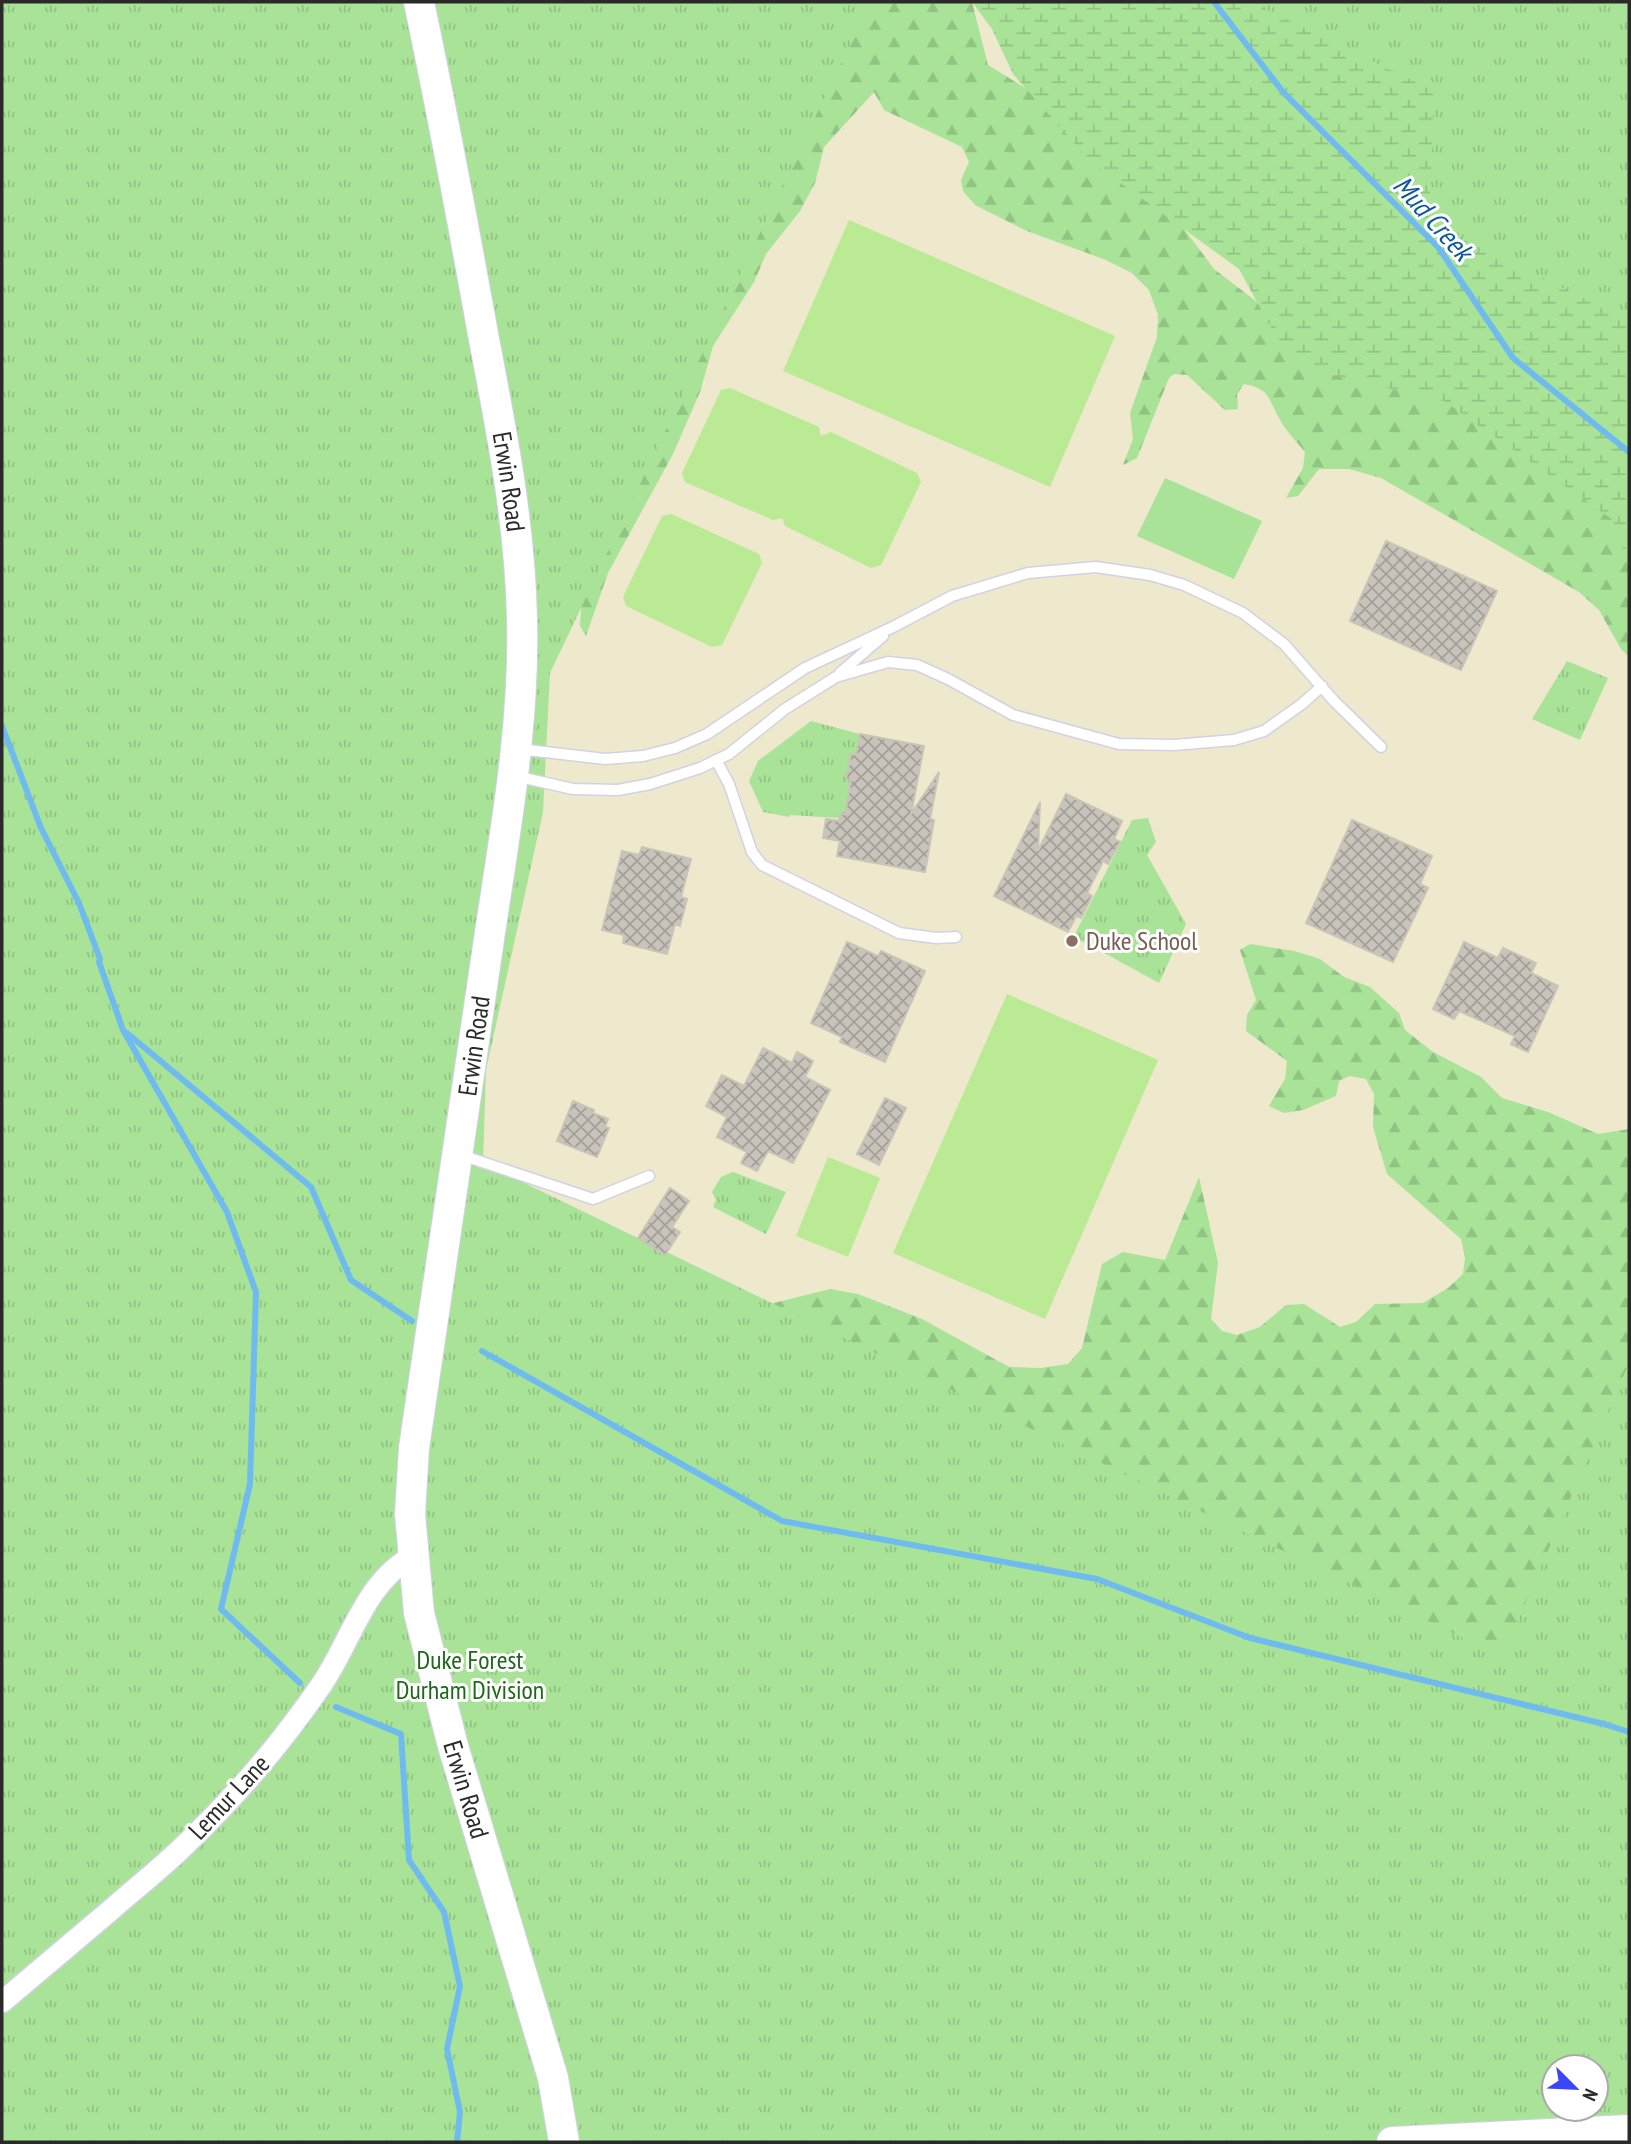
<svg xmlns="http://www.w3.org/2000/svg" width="1631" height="2144" viewBox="0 0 1631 2144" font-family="'PT Sans Narrow',sans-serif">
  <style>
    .education { fill: #eee8cc }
    .grass { fill: #a8e398 }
    .forest { fill: url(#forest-firs) }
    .wetland { fill: url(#wetland-marsh) }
    .park { fill: url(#park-tufts); fill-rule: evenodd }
    .pitch { fill: #baea94 }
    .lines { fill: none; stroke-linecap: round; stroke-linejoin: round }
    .stream { stroke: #6fbbef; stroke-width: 6 }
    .building { fill: url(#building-cross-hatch); stroke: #c8c4b6; stroke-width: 2 }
    .lane-casing { stroke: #d1d2e3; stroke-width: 13 }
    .street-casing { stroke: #d1d2e3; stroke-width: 24 }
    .secondary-casing { stroke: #d1d2e3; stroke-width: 32 }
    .lane { stroke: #fff; stroke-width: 10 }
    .street { stroke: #fff; stroke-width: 21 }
    .secondary { stroke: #fff; stroke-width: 30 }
    .education-dot { fill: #8d6e63; stroke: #fff; stroke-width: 2.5 }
    .labels { text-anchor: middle; stroke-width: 6; stroke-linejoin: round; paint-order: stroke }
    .street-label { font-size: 26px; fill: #2a2a2a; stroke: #fff }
    .education-label { font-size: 26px; fill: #785e54; stroke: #fff; text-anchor: start }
    .park-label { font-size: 26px; fill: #1f681a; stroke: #fff }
    .water-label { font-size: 28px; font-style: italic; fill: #0d579c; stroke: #fff }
  </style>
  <defs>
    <pattern id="forest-firs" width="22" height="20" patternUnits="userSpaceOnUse" patternTransform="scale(1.75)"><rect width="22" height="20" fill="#a8e398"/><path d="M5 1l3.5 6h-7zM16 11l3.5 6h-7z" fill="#91c383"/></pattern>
    <pattern id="wetland-marsh" width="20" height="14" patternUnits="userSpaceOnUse" patternTransform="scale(1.75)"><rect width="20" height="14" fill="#a8e398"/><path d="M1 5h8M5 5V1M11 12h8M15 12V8" fill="none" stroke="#91c383"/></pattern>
    <pattern id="park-tufts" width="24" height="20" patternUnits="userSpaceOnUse" patternTransform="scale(1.75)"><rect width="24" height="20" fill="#a8e398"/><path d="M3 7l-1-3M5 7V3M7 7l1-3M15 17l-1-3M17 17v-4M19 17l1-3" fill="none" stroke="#91c383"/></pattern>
    <pattern id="building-cross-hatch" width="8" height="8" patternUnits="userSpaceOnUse" patternTransform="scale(1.75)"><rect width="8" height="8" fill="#c8c4bc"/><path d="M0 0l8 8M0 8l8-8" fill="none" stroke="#a39f99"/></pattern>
  </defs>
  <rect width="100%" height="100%" fill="#ece8dc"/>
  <!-- education -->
  <path class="education" d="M870,2H1251L1629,320V1363L1502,1657L483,1163L486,1070L543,812L550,673Z"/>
  <!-- grass -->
  <path class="grass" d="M1165,478L1262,521L1234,579L1137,536Z"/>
  <!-- forest -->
  <path class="forest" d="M659,2H972L988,65L1063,111L1169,209L1214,269L1257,302L1303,320L1629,212V657L1621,649L1599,610L1579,592L1381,478L1349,469H1319L1298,496L1286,498L1303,468L1305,452C1296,441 1284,429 1278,416C1267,396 1269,389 1244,384L1237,394L1238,409L1225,410L1187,375L1174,374L1169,378L1137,458L1123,465L1133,439L1130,413L1157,337L1158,315L1149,290L1132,273L1106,260L1027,231L975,205L963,191L961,180L969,162L962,147L884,110L874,92L824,147L815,183L800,211L766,254L754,282L713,346L700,392L673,454L608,573L586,636L580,626L584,560Z
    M1250,944L1294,951L1320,959L1344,977L1370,987L1399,1013L1405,1030L1433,1052L1481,1077L1502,1098L1548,1112L1598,1134L1629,1129V2094L1596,2067H1554L766,1305L830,1289L858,1294L922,1319L1009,1367L1041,1368L1068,1364L1082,1348L1102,1264L1123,1252L1165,1260L1199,1177L1218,1263L1211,1319L1222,1331L1237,1335L1260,1327L1286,1305L1304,1304L1340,1327L1356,1322L1375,1304L1423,1303L1448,1288L1463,1274L1465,1258L1461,1239L1387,1174L1373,1127L1374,1094L1366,1079L1349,1076L1339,1081L1336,1096L1303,1110L1284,1113L1269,1106L1285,1079L1287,1061L1246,1031L1247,1015L1256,1000L1240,950Z"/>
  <!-- wetland -->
  <path class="wetland" d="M972,2H1434L1629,194V566L1613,520L1444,401L1318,372L1281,346L1239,269L1090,161L1013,74L992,29Z"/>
  <!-- park -->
  <path class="park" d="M2,2H870L550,673L543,812L486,1070L483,1163L1502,1657L1629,1363V2142H2ZM1554,2067H1596V2109H1554Z
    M1251,2H1629V320L1429,223L1434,91Z
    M1567,661L1608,678L1580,740L1532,719Z
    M811,721L860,734L845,814H840L839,818L790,815L789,817L763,812L749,781L758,761Z
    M1148,818L1156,842L1147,855L1186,924L1159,983L1088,944L1073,938L1132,820Z
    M733,1172L786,1192L766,1234L713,1207L716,1200L712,1192L721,1177Z"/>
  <!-- pitch -->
  <path class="pitch" d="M849,220L1115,336L1050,487L783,371Z
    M730,388L819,427L821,436L831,432L917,473L921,482L881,565L871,568L785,526L782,518L773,520L685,482L682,473L721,390Z
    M671,514L759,554L762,563L722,645L712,647L626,606L623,597L662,516Z
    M1007,994L1158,1060L1045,1319L893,1253Z
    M828,1157L880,1178L848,1257L796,1236Z"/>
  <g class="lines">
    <!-- stream -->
    <path class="stream" d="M1214,2L1283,92L1438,247L1513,358L1629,452
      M2,726L41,828L79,903L100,959L99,962L123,1030L227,1212L256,1292L250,1484L221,1609L300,1683
      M127,1033L311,1187L351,1280L412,1321
      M482,1351L782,1521L1097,1579L1250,1638L1604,1724L1629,1732
      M336,1707L401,1734L409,1860L444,1912L460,1986L447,2049L460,2112L457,2142"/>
  </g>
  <!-- building -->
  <path class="building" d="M1386,541L1497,591L1461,670L1350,621Z
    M860,734L924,746L911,814L939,772L930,819L934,820L925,872L837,856L840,841L823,838L826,819L839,821L840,814H845L851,780L846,779L851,754L856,755Z
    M1066,794L1122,821L1114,839L1120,842L1108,864L1103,861L1087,893L1092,896L1081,918L1076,916L1068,932L994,896L1040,802L1038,851Z
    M1352,820L1432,856L1420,884L1428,888L1393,962L1306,923Z
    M642,847L691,859L681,897L687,899L680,926L675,924L667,954L623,943L624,935L602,930L622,851L639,855Z
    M847,942L878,956L881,951L925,971L885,1062L840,1042L842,1037L811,1023Z
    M1464,942L1498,958L1503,948L1536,963L1531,973L1558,986L1528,1052L1511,1044L1515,1036L1459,1011L1454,1019L1433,1009Z
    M763,1048L792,1063L797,1052L813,1061L805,1077L830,1090L793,1163L768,1151L757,1171L741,1163L747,1152L717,1137L727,1117L706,1106L722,1075L744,1086Z
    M885,1098L906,1108L879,1165L857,1154Z
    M573,1101L594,1110L593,1113L608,1119L605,1127L609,1128L597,1157L557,1141Z
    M670,1188L689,1201L672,1227L680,1232L665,1255L638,1238Z"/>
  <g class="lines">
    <!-- lane casing -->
    <g class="lane-casing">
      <path id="lane" d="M840,673L883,636
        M519,749L605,759L643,756L675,748L707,734L805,668L893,627L952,596L1028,573L1096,567L1150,575L1184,585L1243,613L1284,644L1334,701L1381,747
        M716,760L729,784L752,852L762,865L899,933L936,938L956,937
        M515,776L573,789L618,790L650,784L700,768L729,754L785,709L836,677L888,662L917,665L948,679L1013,715L1119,744L1174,745L1234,740L1264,731L1302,704L1322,686
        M461,1155L593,1199L649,1176"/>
    </g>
    <!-- street casing -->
    <g class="street-casing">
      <path id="street" d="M2,2002C39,1971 75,1940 112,1909C137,1887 164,1866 188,1842C238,1794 283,1741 322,1684C351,1641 365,1582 413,1556"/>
    </g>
    <!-- secondary casing -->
    <g class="secondary-casing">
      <g id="secondary">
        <path id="s1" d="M419,2C442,112 463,223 483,334C501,428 520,522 522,618C525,728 504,837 488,946C464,1114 439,1281 414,1448L410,1514L419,1613L453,1746L553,2078L564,2142"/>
        <path d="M1392,2142L1629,2130"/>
      </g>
    </g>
    <!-- lane -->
    <use href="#lane" class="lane"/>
    <!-- street -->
    <use href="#street" class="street"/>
    <!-- secondary -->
    <use href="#secondary" class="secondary"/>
  </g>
  <!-- markers -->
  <circle class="education-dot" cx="1072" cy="941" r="7"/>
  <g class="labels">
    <!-- street labels -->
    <g class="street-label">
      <text dy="9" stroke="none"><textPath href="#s1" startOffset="488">Erwin Road</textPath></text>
      <text transform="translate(474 1046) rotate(-82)" y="9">Erwin Road</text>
      <text dy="9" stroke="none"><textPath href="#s1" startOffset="1811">Erwin Road</textPath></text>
      <text transform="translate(229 1797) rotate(-47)" y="9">Lemur Lane</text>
    </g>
    <!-- education labels -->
    <g class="education-label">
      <text x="1086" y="950">Duke School</text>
    </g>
    <!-- park labels -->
    <g class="park-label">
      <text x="470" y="1669">Duke Forest<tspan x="470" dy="30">Durham Division</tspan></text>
    </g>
    <!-- water labels -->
    <g class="water-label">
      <text transform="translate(1433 218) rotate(48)" y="10">Mud Creek</text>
    </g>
  </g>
  <!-- border -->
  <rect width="1631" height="2144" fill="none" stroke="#2a2a2a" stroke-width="7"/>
  <!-- north arrow -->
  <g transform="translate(1575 2088) rotate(114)"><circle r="33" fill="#ffffff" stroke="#aaaaaa" stroke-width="2"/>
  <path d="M0-5L12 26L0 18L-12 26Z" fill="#3b45fa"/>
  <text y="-10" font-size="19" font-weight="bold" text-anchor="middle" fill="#2a2a2a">N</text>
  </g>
</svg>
